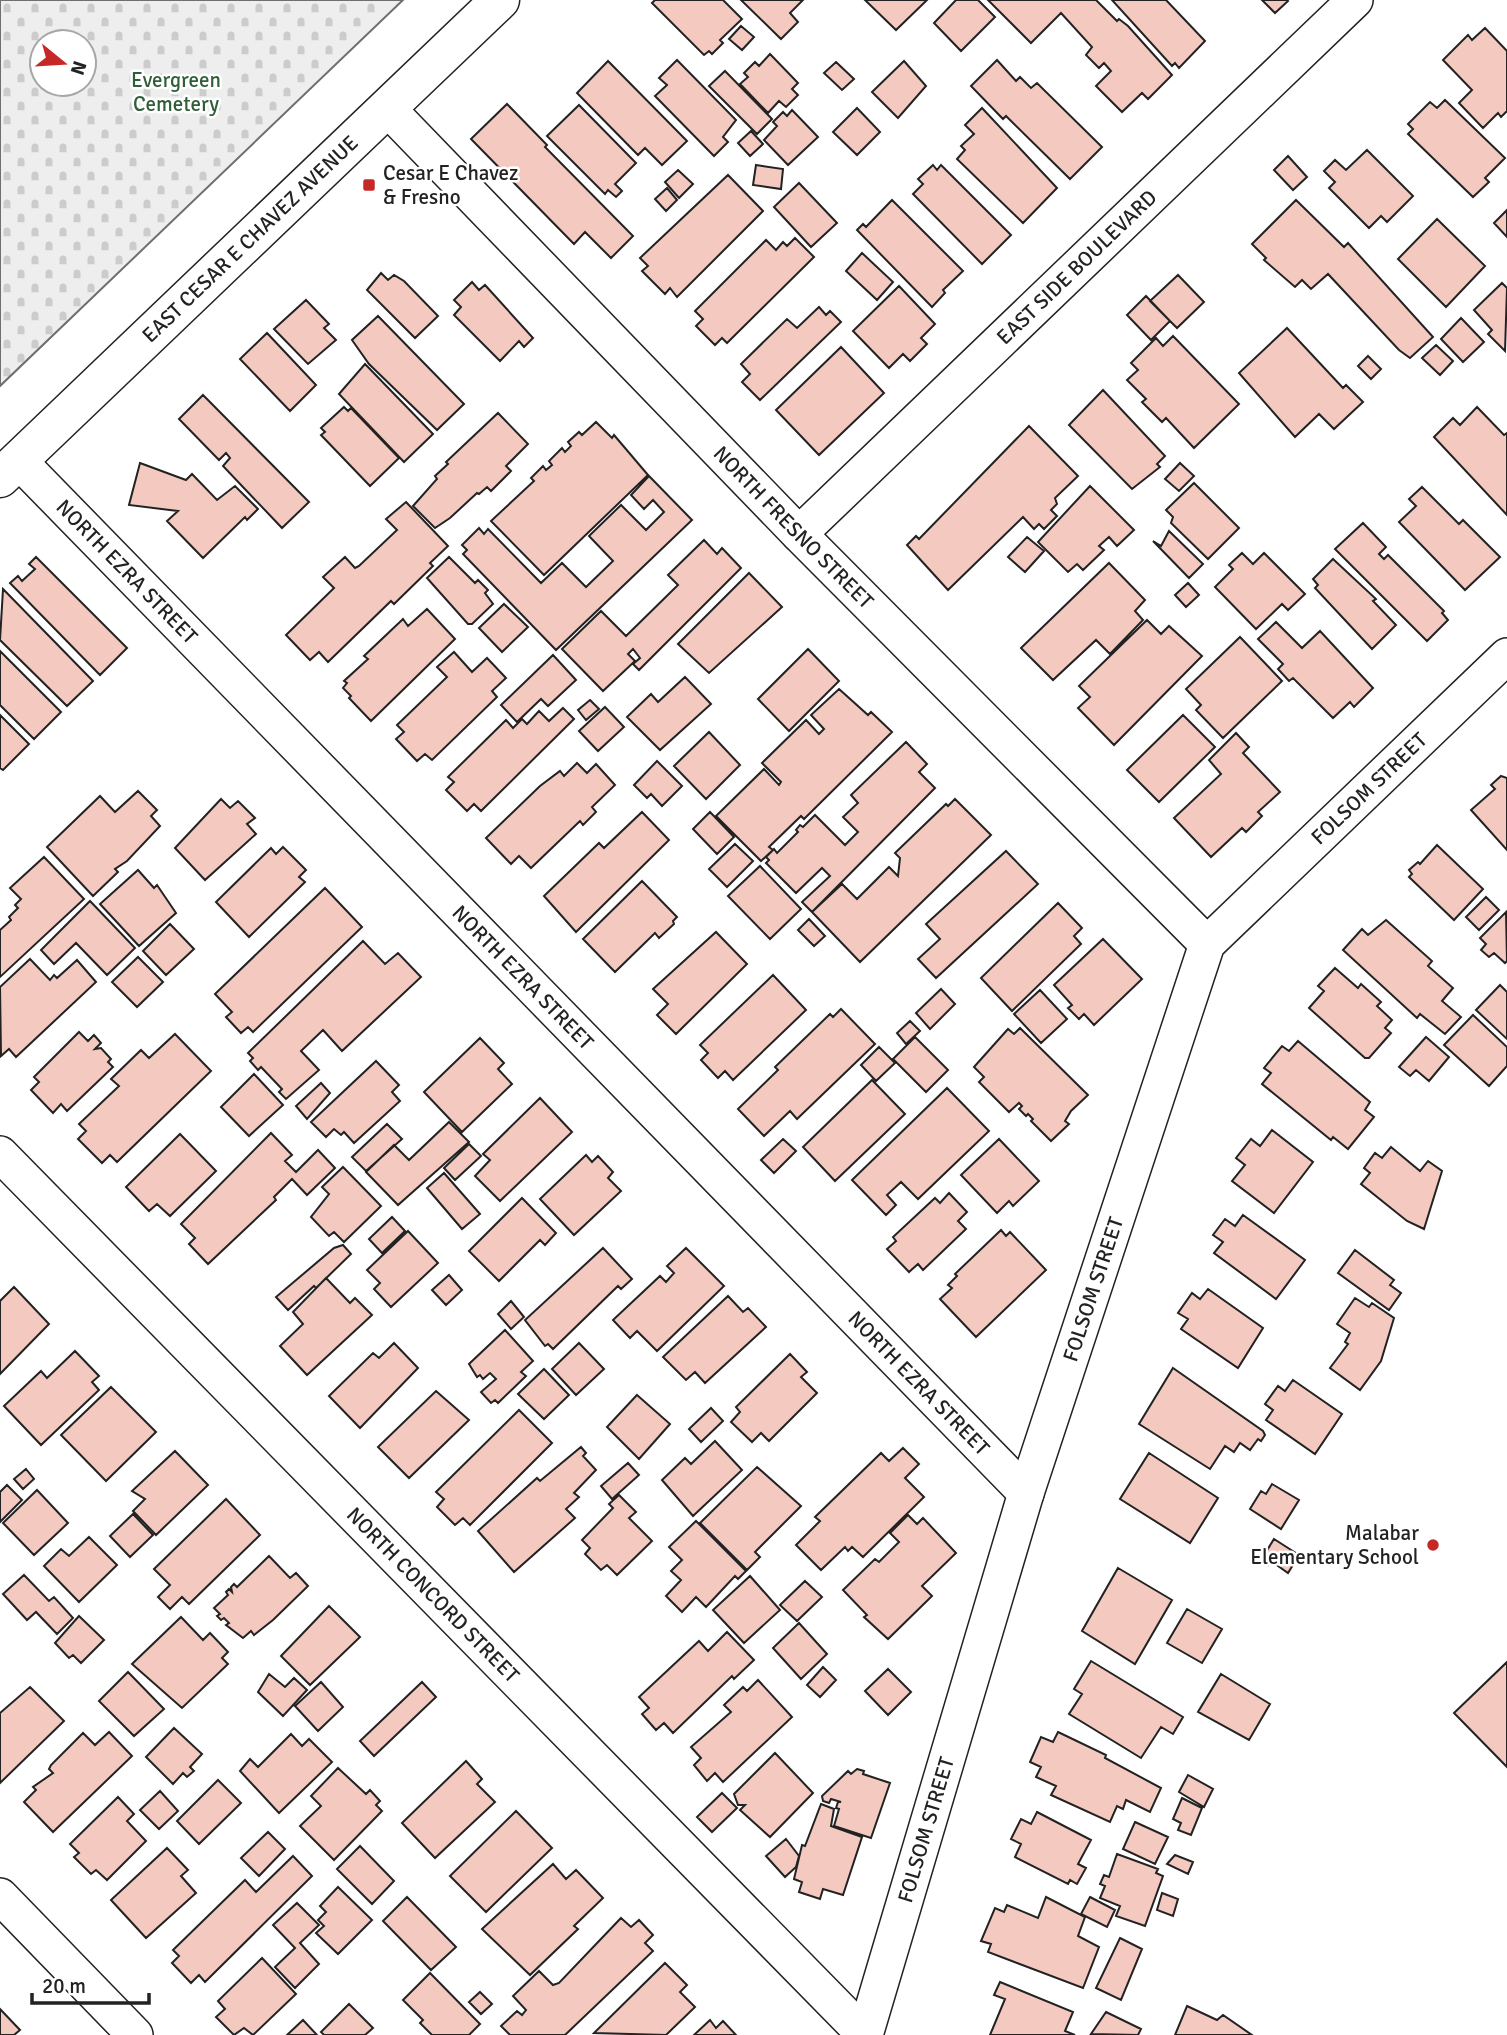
<svg xmlns="http://www.w3.org/2000/svg" width="1507" height="2035" viewBox="0 0 1507 2035" font-family="Signika,sans-serif">
  <style>
    .cemetery { fill: url(#cemetery-stones); stroke: #6f6f6f; stroke-width: 2; fill-rule: evenodd }
    .building { fill: #f3c9c0; stroke: #222; stroke-width: 2 }
    .lines { fill: none; stroke-linecap: round; stroke-linejoin: round }
    .street-casing { stroke: #222; stroke-width: 38 }
    .secondary-casing { stroke: #222; stroke-width: 41 }
    .street { stroke: #fff; stroke-width: 35 }
    .secondary { stroke: #fff; stroke-width: 38 }
    .poi-dot { fill: #c62828; stroke: #fff; stroke-width: 2.5 }
    .labels { text-anchor: middle; stroke-width: 5; stroke-linejoin: round; paint-order: stroke }
    .park-label { font-size: 21px; fill: #2f5e38; stroke: #fff }
    .poi-label { font-size: 21px; fill: #222; stroke: #fff; text-anchor: start }
    .street-label { font-size: 21px; fill: #222; stroke: #fff }
  </style>
  <defs>
    <pattern id="cemetery-stones" width="16" height="16" patternUnits="userSpaceOnUse" patternTransform="scale(1.75)"><rect width="16" height="16" fill="#eee"/><path d="M2 7V4a2 2 0 0 1 4 0v3zM10 15v-3a2 2 0 0 1 4 0v3z" fill="#ccc"/></pattern>
  </defs>
  <rect width="100%" height="100%" fill="#fff"/>
  <!-- cemetery -->
  <path class="cemetery" d="M0,0H403L0,386ZM42,42H84V84H42Z"/>
  <!-- building -->
  <path class="building" d="M655,0H723L742,19L720,40L723,43L712,54L709,51L704,55L652,3Z
    M741,0H803L790,13L798,22L781,39Z
    M865,0H927L896,30Z
    M956,0H978L995,17L961,51L934,23Z
    M988,0H1096L1117,21L1119,19L1128,26L1172,75L1148,99L1142,93L1122,112L1096,86L1111,71L1104,63L1099,68L1086,55L1092,47L1061,13L1031,43Z
    M1112,0H1166L1205,41L1179,68L1175,63L1172,66Z
    M1262,0H1287L1288,1L1275,13Z
    M741,26L754,37L742,50L729,39Z
    M1485,28L1507,51V111L1501,117L1498,113L1483,128L1459,103L1472,90L1443,60L1468,35L1472,40Z
    M770,54L798,83L792,89L798,95L786,107L779,101L768,113L740,84L748,77L744,73L755,62L759,66Z
    M677,60L736,120L723,137L728,142L714,156L655,96L667,85L659,78Z
    M997,60L1016,81L1020,77L1031,88L1037,83L1102,147L1070,179L1006,116L1003,119L971,86Z
    M608,61L687,141L662,165L645,148L638,155L577,93Z
    M904,61L926,86L898,118L872,92Z
    M836,62L854,79L842,90L824,73Z
    M725,71L772,119L757,134L709,86Z
    M1445,100L1505,158L1485,178L1489,182L1473,197L1408,134L1413,129L1408,124L1430,102L1437,108Z
    M507,104L547,145L545,147L633,236L611,258L585,232L574,244L471,139Z
    M579,105L636,163L615,184L622,191L616,197L608,190L605,194L547,136Z
    M857,108L880,132L857,155L833,132Z
    M982,108L1057,188L1023,223L957,159L965,150L961,146L974,134L965,125Z
    M792,110L818,137L788,165L764,140L777,126L773,122L783,112L787,116Z
    M751,131L763,144L750,156L738,143Z
    M1367,150L1413,196L1387,222L1381,216L1369,228L1329,188L1335,182L1324,171L1335,160L1346,170Z
    M1288,156L1307,177L1293,190L1274,170Z
    M756,165L783,169L781,189L753,185Z
    M933,165L937,170L941,165L1011,235L982,264L913,194L923,184L918,179Z
    M678,170L693,184L679,198L665,182Z
    M728,175L763,211L677,297L670,288L665,294L642,271L648,266L640,258Z
    M799,183L837,223L811,247L774,207Z
    M667,188L677,200L666,211L655,199Z
    M892,200L963,271L943,290L945,293L932,307L857,230L863,224L866,227Z
    M1296,200L1344,247L1348,243L1433,337L1410,358L1399,350L1328,274L1311,289L1302,280L1295,287L1264,260L1266,258L1252,244Z
    M1507,210V237L1494,223Z
    M1437,219L1485,266L1446,307L1398,259Z
    M795,238L814,257L727,343L722,338L715,345L696,326L703,319L695,311L766,240L776,250L783,242L787,246Z
    M862,253L893,282L877,300L846,271Z
    M381,273L388,280L394,275L404,281L438,316L415,338L367,290Z
    M1178,275L1204,302L1177,328L1150,301Z
    M472,282L479,290L485,285L533,338L524,347L519,341L500,361L454,315L461,307L454,300Z
    M1502,283L1507,288L1505,351L1488,334L1492,330L1474,310Z
    M899,286L935,324L921,338L927,344L910,361L903,354L889,368L853,331Z
    M1146,296L1170,321L1151,340L1127,315Z
    M306,300L329,324L324,328L336,340L308,364L274,329Z
    M819,307L826,315L830,311L841,322L760,400L742,382L750,374L741,364L787,319L797,328Z
    M378,316L464,404L437,430L369,364L352,340Z
    M1461,318L1484,342L1463,362L1441,339Z
    M1287,328L1343,388L1346,385L1363,402L1334,429L1319,414L1295,437L1239,373Z
    M267,333L316,385L290,411L240,359Z
    M1173,336L1239,404L1194,448L1166,418L1162,422L1142,402L1146,399L1127,380L1138,370L1131,363L1156,338L1163,346Z
    M1436,345L1453,361L1440,375L1422,358Z
    M841,347L884,393L819,455L776,410Z
    M1368,356L1381,369L1371,379L1358,366Z
    M365,364L433,434L404,462L339,394Z
    M1103,390L1165,456L1157,464L1160,467L1132,489L1069,425Z
    M203,395L309,502L282,528L223,466L230,458L226,453L219,460L179,419Z
    M344,407L348,411L351,408L399,458L370,486L321,435L325,432L321,428Z
    M1477,407L1504,435L1507,433V515L1434,437L1453,418L1460,425Z
    M498,413L528,444L506,466L511,471L491,491L487,487L479,494L477,493L450,518L435,528L413,506L437,479L435,476L448,464L446,462Z
    M596,422L612,438L614,435L648,475L544,575L491,521L534,481L531,478L543,466L546,470L552,465L549,461L562,448L565,452L571,446L568,442L579,432L582,435Z
    M1029,426L1078,476L1055,498L1057,504L1051,510L1057,516L1044,529L1039,524L1034,529L1023,517L948,590L907,545L916,536L919,539Z
    M140,463L186,480L192,474L217,500L235,486L258,509L247,520L245,517L203,558L167,521L178,511L129,505Z
    M1180,463L1194,476L1179,491L1165,479Z
    M649,476L692,520L556,650L463,554L467,550L462,545L479,528L484,534L488,529L541,583L562,563L586,587L613,561L589,536L621,505L646,530L664,512L653,500L644,509L631,495Z
    M1194,483L1239,528L1208,559L1171,523L1173,517L1166,510Z
    M1090,486L1134,530L1117,546L1109,537L1099,546L1104,550L1083,570L1077,564L1068,572L1038,542Z
    M1422,487L1459,524L1463,520L1500,557L1465,590L1399,522L1416,506L1409,499Z
    M406,502L448,546L430,563L433,566L394,604L391,601L328,662L319,652L310,660L286,635L334,588L323,577L345,557L355,568L359,566L397,530L386,519Z
    M1363,523L1386,547L1379,554L1384,559L1388,555L1444,611L1442,613L1448,620L1427,641L1335,549Z
    M1169,531L1203,564L1189,578L1153,541L1161,546Z
    M1027,537L1044,551L1025,572L1008,557Z
    M704,540L717,554L722,548L741,568L639,670L633,664L640,658L633,649L628,654L635,661L603,691L562,649L601,611L626,636L678,585L668,575Z
    M1242,553L1253,564L1264,553L1305,594L1288,610L1282,604L1256,629L1215,587L1233,569L1229,565Z
    M36,557L127,648L100,675L10,583L18,576L22,581L35,569L29,564Z
    M449,557L475,583L478,580L488,590L485,593L493,604L472,624H468L427,578Z
    M1333,559L1376,599L1373,601L1396,625L1372,649L1315,588L1318,585L1313,579Z
    M1109,563L1145,600L1135,611L1143,620L1110,654L1096,640L1053,680L1021,648Z
    M749,573L782,607L709,673L678,644Z
    M1188,583L1199,595L1186,607L1175,595Z
    M3,589L93,681L67,706L0,640Z
    M504,604L528,627L502,652L479,628Z
    M427,609L455,639L371,721L349,698L351,696L343,688L347,683L344,681L368,659L364,656L403,619L408,626Z
    M1147,620L1161,634L1169,626L1202,656L1114,745L1078,708L1090,697L1079,686Z
    M1276,622L1302,648L1320,631L1373,688L1354,707L1350,702L1333,718L1293,678L1289,681L1278,669L1283,664L1258,639Z
    M1240,637L1282,681L1223,738L1196,710L1201,705L1186,689Z
    M808,649L839,681L789,731L758,699Z
    M0,651L61,712L34,739L0,705Z
    M454,652L472,672L487,658L506,678L492,691L497,697L432,760L425,754L417,761L396,739L404,732L397,725L447,677L437,667Z
    M553,655L576,680L548,706L541,699L517,722L501,705Z
    M685,677L711,704L660,750L627,717L651,694L658,702Z
    M839,689L868,715L871,712L892,732L804,819L801,816L769,847L773,850L761,861L716,816L764,769L779,785L781,782L762,763L806,720L819,734L824,729L811,715Z
    M590,700L599,709L586,720L578,710Z
    M605,707L624,727L598,751L579,731Z
    M563,708L574,719L481,811L474,804L467,811L446,790L454,782L448,777L506,720L513,728L522,719L527,724L539,711L549,721Z
    M0,715L29,744L3,770L0,768Z
    M1183,715L1215,747L1159,802L1127,770Z
    M709,732L740,765L706,799L674,766Z
    M1236,733L1249,747L1243,753L1280,792L1258,812L1262,816L1246,832L1242,828L1211,857L1174,818L1221,774L1209,760Z
    M906,742L927,764L919,772L935,788L812,912L802,902L830,876L822,868L796,893L766,863L769,860L766,857L774,849L777,853L798,832L796,830L800,825L803,827L815,815L845,845L858,832L843,817L858,803L851,795Z
    M657,761L682,786L662,806L651,794L647,798L634,785Z
    M577,763L587,773L596,764L615,785L592,807L596,812L583,825L580,821L531,868L519,856L511,864L486,838L540,786L560,771L564,776Z
    M1501,776L1507,778V850L1471,810L1495,789L1491,785Z
    M138,791L157,810L151,816L160,826L127,861L115,869L118,872L93,896L47,847L100,796L115,812Z
    M221,799L230,808L238,801L255,818L247,824L256,834L205,880L175,848Z
    M955,799L991,835L860,962L812,912L842,884L857,899L889,867L898,876L900,858L895,853L946,804L948,806Z
    M642,812L669,840L576,932L544,896L599,843L604,848Z
    M710,812L734,837L717,854L693,829Z
    M735,844L753,861L727,887L709,869Z
    M1437,845L1483,889L1454,920L1409,877L1412,874L1409,870L1418,862L1420,864Z
    M283,847L306,870L299,877L305,882L249,937L216,902L271,848L276,854Z
    M1006,851L1038,884L936,978L918,959L940,939L926,924Z
    M44,857L84,899L0,977V930L11,920L9,917L18,908L15,905L21,899L10,888Z
    M760,866L801,909L770,939L728,896Z
    M138,870L154,888L157,885L176,913L139,946L100,904Z
    M642,881L677,917L673,921L674,924L659,938L655,933L615,972L583,939Z
    M325,888L362,927L253,1032L248,1027L241,1033L226,1017L232,1012L215,994Z
    M1486,897L1499,910L1479,930L1466,917Z
    M90,901L135,948L107,975L76,943L54,964L41,950Z
    M1058,903L1082,928L1074,936L1081,944L1012,1011L981,978Z
    M1506,912L1507,961L1505,963L1494,953L1489,957L1481,950L1486,944L1480,938Z
    M809,919L825,936L814,946L798,930Z
    M1386,920L1432,961L1428,966L1453,988L1442,1001L1461,1017L1445,1034L1420,1014L1417,1018L1343,950L1362,929L1368,935Z
    M170,924L194,949L166,975L143,951Z
    M716,932L747,964L676,1034L657,1015L668,1004L653,989Z
    M1103,939L1142,979L1094,1025L1084,1014L1079,1019L1068,1008L1072,1005L1054,985Z
    M363,941L385,964L398,953L421,977L342,1051L323,1030L301,1051L319,1070L286,1099L279,1092L282,1089L261,1067L258,1070L250,1061L253,1058L248,1053Z
    M138,957L163,982L137,1007L112,982Z
    M30,959L50,980L54,975L57,978L77,960L96,982L16,1057L9,1049L1,1056L0,987Z
    M1335,968L1358,988L1361,984L1381,1002L1377,1006L1392,1020L1385,1028L1391,1033L1369,1058H1365L1309,1008L1324,991L1318,986Z
    M773,975L806,1010L733,1080L725,1071L718,1078L701,1060L708,1053L700,1045Z
    M1500,985L1507,992V1039L1476,1010Z
    M941,989L955,1004L930,1029L916,1013Z
    M1040,990L1067,1019L1041,1043L1014,1014Z
    M841,1009L875,1044L797,1119L790,1111L764,1136L738,1109L778,1070L775,1067L830,1014L833,1017Z
    M1473,1015L1507,1047V1066L1489,1086L1444,1045Z
    M910,1021L920,1031L906,1044L897,1033Z
    M1020,1028L1088,1095L1071,1111L1065,1121L1069,1124L1051,1141L1031,1121L1033,1119L1028,1114L1026,1116L1019,1109L1022,1106L1019,1103L1009,1112L979,1082L984,1077L974,1067L1008,1029L1014,1034Z
    M79,1032L88,1041L94,1035L101,1043L95,1049L101,1048L111,1059L108,1062L113,1067L67,1111L61,1104L53,1113L31,1090L39,1082L34,1077Z
    M175,1034L211,1071L117,1162L110,1155L102,1163L78,1139L86,1131L79,1124L119,1086L111,1079L141,1050L149,1058Z
    M915,1037L948,1070L926,1092L893,1059Z
    M1426,1037L1449,1057L1429,1081L1416,1070L1410,1076L1399,1067Z
    M480,1038L504,1063L498,1069L512,1084L462,1132L424,1092Z
    M1298,1041L1370,1102L1365,1110L1374,1117L1348,1149L1333,1137L1331,1140L1262,1084L1271,1073L1264,1068L1282,1046L1289,1051Z
    M879,1047L895,1063L876,1081L861,1065Z
    M376,1061L399,1085L392,1092L400,1101L354,1143L344,1132L341,1135L334,1129L326,1137L311,1122Z
    M254,1074L283,1105L249,1136L221,1107Z
    M872,1080L905,1114L835,1181L803,1147Z
    M321,1083L330,1093L307,1119L296,1106Z
    M947,1088L989,1131L918,1199L901,1182L887,1195L896,1205L886,1215L852,1180Z
    M540,1098L572,1132L500,1201L475,1176L490,1160L483,1154Z
    M449,1122L469,1142L398,1205L366,1172L394,1145L409,1160Z
    M387,1124L402,1139L366,1171L352,1157Z
    M1272,1130L1313,1162L1274,1213L1232,1181L1245,1165L1236,1158L1251,1139L1260,1146Z
    M271,1133L292,1155L285,1161L296,1172L318,1150L335,1168L307,1195L292,1179L274,1197L276,1200L208,1264L189,1244L195,1238L181,1224Z
    M180,1134L216,1171L170,1216L157,1204L149,1211L126,1187Z
    M783,1139L796,1151L774,1173L761,1160Z
    M999,1139L1039,1181L1013,1206L1009,1201L997,1213L961,1175Z
    M469,1144L481,1156L455,1180L444,1168Z
    M1391,1147L1420,1171L1428,1161L1442,1171L1424,1229L1407,1221L1361,1184L1370,1173L1364,1168L1375,1153L1382,1158Z
    M586,1155L592,1162L598,1156L613,1172L608,1178L621,1191L574,1235L540,1199Z
    M343,1167L381,1206L344,1242L334,1232L329,1236L311,1217L329,1194L322,1187Z
    M444,1173L480,1214L462,1229L427,1188Z
    M949,1193L967,1212L958,1221L966,1229L923,1270L918,1264L909,1272L887,1249L896,1241L893,1237L935,1198L940,1203Z
    M522,1198L556,1233L545,1245L540,1240L499,1281L469,1251Z
    M1243,1215L1305,1260L1276,1299L1214,1253L1223,1242L1213,1235L1225,1219L1235,1226Z
    M392,1217L405,1231L382,1253L369,1239Z
    M1001,1230L1006,1236L1010,1232L1046,1270L976,1337L940,1299L952,1288L948,1285L957,1276L955,1274Z
    M408,1231L438,1263L391,1307L374,1289L380,1283L367,1270Z
    M343,1245L351,1254L316,1288L314,1286L288,1310L276,1297L334,1248Z
    M603,1248L632,1279L621,1289L618,1286L553,1349L548,1344L545,1346L525,1320Z
    M686,1248L724,1286L657,1351L637,1331L630,1338L613,1320L660,1276L666,1282L674,1273L667,1266Z
    M1355,1250L1394,1280L1390,1285L1401,1293L1389,1310L1338,1273Z
    M449,1275L462,1290L446,1305L432,1290Z
    M326,1278L350,1303L355,1298L372,1315L307,1375L280,1346L303,1324L293,1312Z
    M14,1287L49,1324L0,1374V1301Z
    M1208,1289L1263,1328L1238,1368L1181,1329L1188,1319L1178,1313L1192,1293L1200,1299Z
    M728,1296L743,1312L748,1308L766,1327L705,1383L695,1372L686,1380L663,1357Z
    M1355,1298L1369,1307L1372,1303L1394,1318L1381,1361L1360,1390L1330,1368L1348,1344L1345,1342L1350,1333L1337,1324Z
    M511,1301L524,1317L511,1329L498,1314Z
    M505,1330L533,1361L521,1372L526,1376L498,1403L495,1400L491,1403L481,1392L496,1379L490,1373L483,1379L480,1375L477,1377L469,1364Z
    M394,1343L418,1368L360,1428L329,1396L373,1353L379,1358Z
    M579,1343L604,1369L576,1395L552,1369Z
    M75,1351L99,1376L92,1382L99,1390L41,1445L4,1406L41,1371L47,1378Z
    M790,1354L807,1372L801,1377L817,1393L769,1441L761,1433L752,1442L731,1422L740,1412L736,1407Z
    M1173,1368L1263,1431L1265,1435L1261,1441L1258,1439L1250,1450L1240,1443L1234,1452L1225,1446L1210,1469L1139,1424Z
    M544,1369L569,1395L544,1419L518,1394Z
    M1293,1380L1342,1414L1315,1454L1266,1420L1273,1410L1265,1404L1278,1386L1285,1391Z
    M111,1387L156,1432L106,1481L61,1435Z
    M436,1391L469,1420L409,1478L378,1447Z
    M637,1395L670,1424L639,1459L607,1427Z
    M711,1408L723,1421L701,1442L689,1429Z
    M519,1410L552,1443L470,1525L463,1518L455,1525L437,1507L444,1499L436,1492Z
    M715,1441L742,1470L693,1516L662,1480L685,1458L691,1464Z
    M581,1447L586,1453L583,1456L596,1470L574,1493L579,1497L566,1509L575,1518L514,1572L478,1531L537,1478L540,1481Z
    M903,1448L919,1464L905,1478L924,1497L863,1557L852,1547L848,1551L845,1547L821,1570L796,1545L820,1521L815,1517L881,1453L889,1461Z
    M175,1451L208,1485L156,1535L133,1511L145,1499L132,1491Z
    M1149,1453L1218,1498L1190,1543L1120,1499Z
    M628,1463L639,1475L612,1499L601,1486Z
    M757,1467L801,1506L755,1552L760,1557L747,1570L700,1523Z
    M26,1469L34,1479L23,1489L14,1479Z
    M1272,1484L1299,1500L1281,1529L1250,1509L1261,1491L1266,1494Z
    M7,1485L22,1500L0,1522V1492Z
    M37,1490L68,1523L34,1555L3,1523Z
    M619,1495L636,1512L629,1518L652,1541L617,1575L607,1565L601,1570L585,1554L590,1548L582,1540L613,1508L609,1504Z
    M226,1499L260,1535L189,1604L182,1597L170,1609L158,1597L170,1585L154,1569Z
    M133,1514L153,1535L130,1557L110,1536Z
    M908,1515L917,1524L923,1518L956,1553L922,1586L932,1596L888,1639L864,1617L867,1615L843,1590L875,1559L879,1562L899,1542L890,1533Z
    M696,1521L746,1571L738,1579L735,1576L706,1607L696,1597L682,1612L666,1596L681,1580L671,1571L682,1560L669,1547Z
    M89,1537L117,1565L79,1602L44,1566L61,1549L69,1556Z
    M1274,1539L1299,1555L1288,1573L1271,1561L1268,1565L1261,1560Z
    M269,1556L290,1578L296,1573L308,1586L273,1620L254,1635L251,1631L243,1638L226,1625L229,1623L224,1618L221,1620L217,1616L220,1614L214,1608L228,1595L226,1592L229,1589L232,1592L231,1587L234,1584L237,1587Z
    M1118,1568L1172,1600L1135,1664L1082,1631Z
    M24,1575L49,1601L54,1597L73,1618L57,1634L36,1612L27,1620L3,1594Z
    M750,1576L780,1610L744,1643L713,1610Z
    M805,1581L822,1597L797,1621L780,1605Z
    M329,1606L360,1637L310,1685L281,1656Z
    M1187,1609L1222,1629L1202,1663L1167,1643Z
    M79,1616L104,1640L81,1663L73,1655L69,1658L55,1643Z
    M181,1617L203,1640L210,1633L228,1652L222,1658L228,1664L182,1708L132,1664Z
    M799,1623L827,1654L801,1679L773,1648Z
    M727,1632L754,1660L734,1679L732,1676L673,1733L664,1723L656,1730L642,1714L649,1708L639,1697L699,1641L708,1651Z
    M1091,1661L1183,1717L1173,1734L1161,1727L1141,1758L1069,1714L1082,1694L1074,1689Z
    M1507,1662V1767L1454,1713Z
    M823,1667L836,1680L820,1697L807,1685Z
    M888,1669L911,1692L888,1715L865,1691Z
    M128,1672L164,1709L134,1736L99,1701Z
    M269,1674L285,1687L294,1678L307,1690L283,1716L258,1692Z
    M1221,1674L1270,1704L1249,1740L1198,1712Z
    M758,1680L792,1717L723,1782L715,1773L707,1781L694,1765L701,1758L691,1747L731,1712L724,1705L743,1687L747,1691Z
    M321,1682L343,1707L318,1731L295,1706Z
    M422,1682L436,1697L374,1756L360,1741Z
    M30,1687L64,1721L0,1783V1713Z
    M174,1728L202,1754L190,1767L194,1771L187,1777L183,1773L173,1784L146,1757Z
    M109,1732L132,1756L53,1832L24,1802L36,1790L33,1787L53,1773L49,1769L51,1765L83,1733L95,1745Z
    M1058,1732L1106,1755L1105,1758L1161,1788L1150,1812L1126,1800L1123,1809L1117,1806L1110,1822L1051,1795L1056,1786L1036,1777L1041,1767L1030,1762L1041,1737L1053,1742Z
    M291,1734L302,1746L309,1739L332,1762L279,1813L240,1771L250,1759L258,1767Z
    M775,1753L813,1793L770,1837L740,1810L745,1805H738L734,1794Z
    M466,1761L482,1779L477,1784L495,1802L435,1858L402,1823Z
    M338,1768L366,1794L370,1790L380,1801L376,1805L382,1811L334,1860L300,1826L321,1806L311,1796Z
    M857,1769L864,1771L863,1774L890,1783L871,1838L834,1826L839,1809L836,1808L838,1802H841L831,1799L829,1803L823,1801L822,1796L848,1771L851,1774Z
    M1188,1775L1213,1789L1204,1807L1179,1792Z
    M218,1780L241,1803L199,1844L177,1821Z
    M160,1791L178,1811L159,1829L140,1810Z
    M722,1793L737,1808L712,1832L697,1817Z
    M118,1797L134,1814L127,1821L146,1841L107,1880L96,1870L91,1874L74,1857L79,1853L70,1844Z
    M1182,1798L1202,1808L1191,1835L1178,1830L1181,1823L1173,1819Z
    M821,1804L834,1809L831,1826L862,1837L843,1895L823,1889L820,1899L799,1892L802,1882L794,1879L802,1845L805,1846Z
    M516,1811L552,1848L486,1912L450,1876Z
    M1037,1812L1091,1840L1078,1864L1086,1868L1077,1884L1070,1880L1068,1884L1015,1857L1021,1844L1011,1839L1021,1819L1031,1824Z
    M1135,1822L1168,1837L1155,1864L1123,1849Z
    M268,1832L285,1849L259,1876L241,1858Z
    M786,1839L799,1856L796,1867L785,1877L766,1856Z
    M360,1846L394,1881L372,1904L337,1869Z
    M167,1848L188,1870L181,1876L196,1893L146,1938L111,1900Z
    M1117,1854L1158,1869L1156,1873L1163,1876L1145,1926L1116,1916L1120,1906L1100,1898L1105,1886L1100,1884L1104,1875L1109,1877Z
    M1175,1855L1193,1862L1188,1874L1167,1864Z
    M293,1856L312,1876L205,1982L199,1975L191,1983L172,1963L179,1956L173,1950L245,1880L256,1892Z
    M553,1864L566,1879L576,1870L603,1898L574,1926L578,1929L530,1975L482,1929Z
    M338,1887L372,1920L338,1954L316,1933L324,1926L318,1920L326,1912L320,1906Z
    M1162,1893L1178,1899L1173,1916L1157,1910Z
    M407,1897L456,1947L431,1970L383,1921Z
    M1046,1897L1085,1917L1078,1936L1099,1947L1083,1988L988,1952L991,1944L981,1941L995,1908L1004,1912L1007,1905L1038,1918Z
    M1090,1897L1115,1910L1107,1927L1081,1914Z
    M297,1903L319,1925L300,1943L319,1964L295,1988L275,1967L295,1948L273,1925Z
    M621,1918L631,1927L639,1920L653,1935L645,1943L653,1951L565,2035H510L501,2026L517,2011L522,2015L526,2010L513,1996L539,1971L553,1985L559,1983Z
    M1120,1938L1142,1949L1121,2000L1096,1988Z
    M262,1958L296,1994L253,2035L244,2028L234,2035L216,2017L225,2009L218,2001Z
    M665,1963L687,1985L680,1992L695,2007L666,2035L594,2033Z
    M430,1973L480,2024L469,2035H432L420,2023L423,2020L403,2000Z
    M1000,1982L1073,2012L1065,2031L1075,2035H990L1005,1999L994,1995Z
    M480,1992L492,2004L481,2014L469,2002Z
    M349,2004L373,2028L365,2035H324L321,2032Z
    M1187,2006L1217,2020L1223,2015L1252,2035H1175Z
    M0,2009L20,2030L14,2035H0Z
    M1106,2012L1141,2029L1138,2035L1091,2034Z
    M303,2020L317,2035H287Z
    M710,2020L716,2028L723,2021L736,2035H694Z"/>
  <g class="lines">
    <!-- street casing -->
    <g class="street-casing">
      <g id="street">
        <path id="s1" d="M387,108L799,534L1207,944"/>
        <path id="s2" d="M18,460L1026,1493"/>
        <path id="s3" d="M799,534L1355,0"/>
        <path id="s4" d="M0,1154L865,2035"/>
        <path d="M0,1896L135,2035"/>
        <path id="s5" d="M865,2035L1026,1493L1207,944L1507,656"/>
      </g>
    </g>
    <!-- secondary casing -->
    <g class="secondary-casing">
      <g id="secondary">
        <path id="s6" d="M0,478L500,0"/>
      </g>
    </g>
    <!-- street -->
    <use href="#street" class="street"/>
    <!-- secondary -->
    <use href="#secondary" class="secondary"/>
  </g>
  <!-- markers -->
  <g class="poi-dot">
    <rect x="362" y="178" width="14" height="14" rx="3.5"/>
    <circle cx="1433" cy="1545" r="7"/>
  </g>
  <g class="labels">
    <!-- park labels -->
    <g class="park-label">
      <text x="176" y="87">Evergreen<tspan x="176" dy="24">Cemetery</tspan></text>
    </g>
    <!-- poi labels -->
    <g class="poi-label">
      <text x="383" y="180">Cesar E Chavez<tspan x="383" dy="24">&amp; Fresno</tspan></text>
      <text x="1419" y="1540" text-anchor="end">Malabar<tspan x="1419" dy="24">Elementary School</tspan></text>
    </g>
    <!-- street labels -->
    <g class="street-label">
      <text dy="7" stroke="none"><textPath href="#s6" startOffset="346">EAST CESAR E CHAVEZ AVENUE</textPath></text>
      <text dy="7" stroke="none"><textPath href="#s3" startOffset="385">EAST SIDE BOULEVARD</textPath></text>
      <text dy="7" stroke="none"><textPath href="#s1" startOffset="584">NORTH FRESNO STREET</textPath></text>
      <text dy="7" stroke="none"><textPath href="#s2" startOffset="156">NORTH EZRA STREET</textPath></text>
      <text dy="7" stroke="none"><textPath href="#s5" startOffset="1368">FOLSOM STREET</textPath></text>
      <text dy="7" stroke="none"><textPath href="#s2" startOffset="723">NORTH EZRA STREET</textPath></text>
      <text dy="7" stroke="none"><textPath href="#s5" startOffset="780">FOLSOM STREET</textPath></text>
      <text dy="7" stroke="none"><textPath href="#s2" startOffset="1290">NORTH EZRA STREET</textPath></text>
      <text dy="7" stroke="none"><textPath href="#s4" startOffset="618">NORTH CONCORD STREET</textPath></text>
      <text dy="7" stroke="none"><textPath href="#s5" startOffset="214">FOLSOM STREET</textPath></text>
    </g>
  </g>
  <!-- north arrow -->
  <g transform="translate(63 63) rotate(108)"><circle r="33" fill="#ffffff" stroke="#a7a7a7" stroke-width="2"/>
  <path d="M0-5L12 26L0 18L-12 26Z" fill="#c62828"/>
  <text y="-10" font-size="19" font-weight="bold" text-anchor="middle" fill="#222222">N</text>
  </g>
  <!-- scale -->
  <path d="M32 1993v10h117v-10" fill="none" stroke="#222222" stroke-width="3.5"/>
  <text x="42" y="1993" font-size="21" fill="#222222" stroke="#ffffff" stroke-width="5" paint-order="stroke">20 m</text>
</svg>
